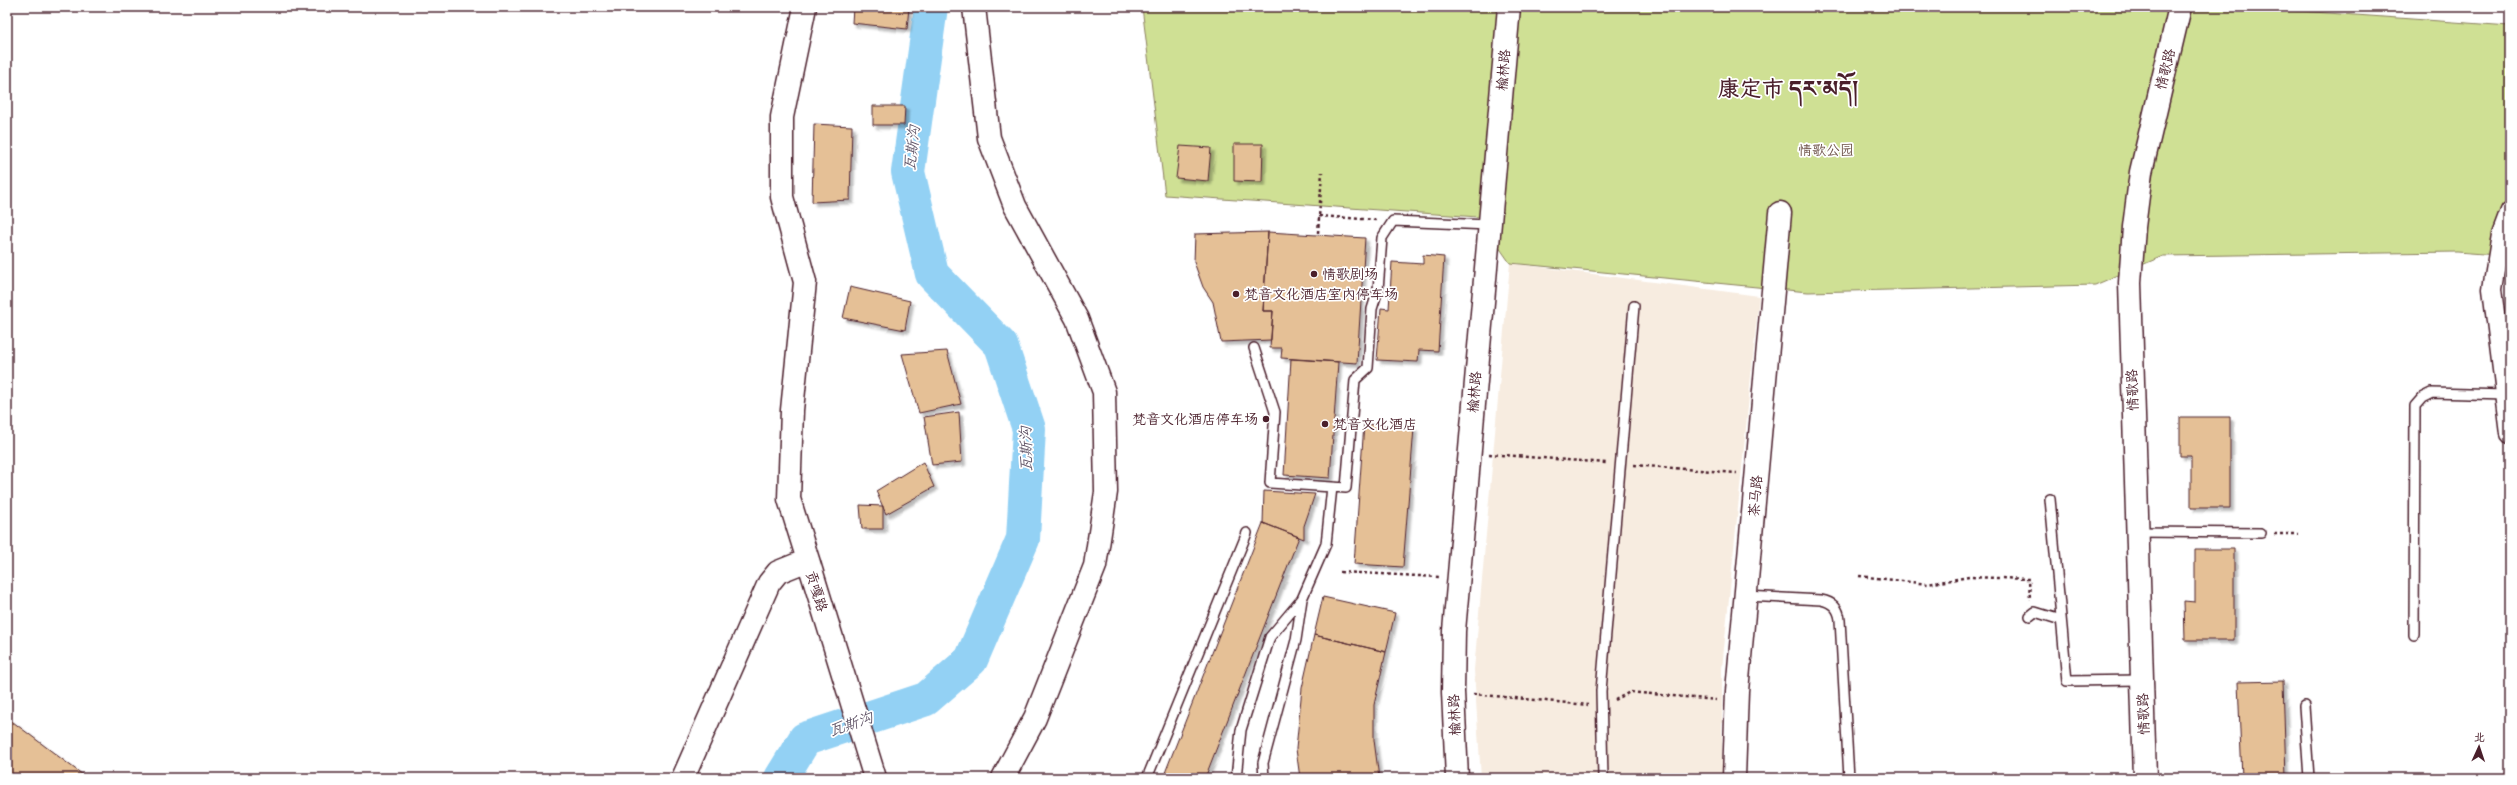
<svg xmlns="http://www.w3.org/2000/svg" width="2517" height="785" viewBox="0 0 2517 785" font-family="'Patrick Hand','LXGW WenKai TC','Noto Serif Tibetan',sans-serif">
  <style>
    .built { fill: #f7ece0 }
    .green { fill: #cfe094; stroke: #8c8060 }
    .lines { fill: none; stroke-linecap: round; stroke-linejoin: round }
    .river { stroke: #93d1f4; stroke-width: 34 }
    .building { fill: #e5c096; stroke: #4a1f2b; filter: url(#shadow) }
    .service-casing { stroke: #4a1f2b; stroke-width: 12 }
    .minor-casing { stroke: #4a1f2b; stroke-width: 21 }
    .tertiary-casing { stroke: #4a1f2b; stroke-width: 25 }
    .secondary-casing { stroke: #4a1f2b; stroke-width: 25 }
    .primary-casing { stroke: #4a1f2b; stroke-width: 25 }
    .path { stroke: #4a1f2b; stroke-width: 2.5; stroke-dasharray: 3 3; stroke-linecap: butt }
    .service { stroke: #fff; stroke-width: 9 }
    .minor { stroke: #fff; stroke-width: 18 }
    .tertiary { stroke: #fff; stroke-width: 22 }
    .secondary { stroke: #fff; stroke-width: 22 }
    .primary { stroke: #fff; stroke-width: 22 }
    .poi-dot { fill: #4a1f2b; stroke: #fff; stroke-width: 1.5 }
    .labels { text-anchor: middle; stroke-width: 3.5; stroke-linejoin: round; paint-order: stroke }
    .street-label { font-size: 14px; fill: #4a1f2b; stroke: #fff }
    .park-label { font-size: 14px; fill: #6b4f45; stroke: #fff }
    .poi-label { font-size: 14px; fill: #4a1f2b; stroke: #fff; text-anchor: start }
    .water-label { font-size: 15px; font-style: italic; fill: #605467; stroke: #fff }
    .town-label { font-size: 22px; font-weight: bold; fill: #4a1f2b; stroke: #fff }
  </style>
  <defs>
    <filter id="shadow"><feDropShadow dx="3.5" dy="3.5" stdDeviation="1" flood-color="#0004"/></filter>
  </defs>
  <rect width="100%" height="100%" fill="#fff"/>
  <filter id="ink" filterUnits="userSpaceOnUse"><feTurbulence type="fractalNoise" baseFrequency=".025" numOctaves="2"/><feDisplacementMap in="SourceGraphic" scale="8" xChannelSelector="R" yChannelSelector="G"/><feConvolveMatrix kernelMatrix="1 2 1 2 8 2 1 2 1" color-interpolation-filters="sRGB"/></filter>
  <g filter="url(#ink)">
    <!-- built -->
    <path class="built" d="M1510,263L1759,296L1722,669V778H1481L1474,670Z"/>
    <!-- green -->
    <path class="green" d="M1142,7H2243L2510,26V256L2457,252L2163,256L2095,285L1808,292L1510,263L1478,217L1165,195Z"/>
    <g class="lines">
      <!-- river -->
      <path class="river" d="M781,778L805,739L926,699L971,660L1023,539L1029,429L1001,345L932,274L908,172L931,7"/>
    </g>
    <!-- building -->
    <path class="building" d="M853,7H909L907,29L852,23Z
      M873,106H905L904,125H873Z
      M814,124L852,126L850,200L812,202Z
      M1234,144H1263L1262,182L1234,181Z
      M1180,146L1211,148L1208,181L1176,178Z
      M1268,232L1365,238L1357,363L1281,358L1282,348H1270L1273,311H1263Z
      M1268,232L1263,311H1273L1271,340L1221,342L1213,302L1203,287L1194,262L1195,234Z
      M1423,255L1444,257L1438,351L1419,350L1418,362L1377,360L1381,308L1389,309L1392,262L1423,264Z
      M850,287L910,301L905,330L843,318Z
      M947,351L961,404L919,413L902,354Z
      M1291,359L1338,362L1330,478L1284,475Z
      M959,412L962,462L932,465L924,417Z
      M2180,417H2230V508H2191V456H2180Z
      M1364,424L1414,428L1403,567L1354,564Z
      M923,462L934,487L886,514L876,491Z
      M1264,491L1315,494L1304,526V539L1263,523Z
      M860,505L883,506V529H862Z
      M1263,523L1299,537L1205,778H1163Z
      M2195,549H2234V640H2185L2184,601L2195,602Z
      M1323,597L1395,613L1386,652L1314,635Z
      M1314,635L1386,652L1374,705V740L1379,778H1300L1296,749L1302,688Z
      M2283,681L2286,778H2242L2238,682Z
      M9,719L87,778H7Z"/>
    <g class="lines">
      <!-- service casing -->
      <g class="service-casing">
        <path id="service" d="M1254,348L1275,412L1270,483L1332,487
          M2050,499L2067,681L2142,680
          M2137,532L2261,533
          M1746,596L1821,600C1832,602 1839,608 1840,620L1849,778
          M2030,616L2035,612L2061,620
          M2414,635L2415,406L2422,398L2432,393L2506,395
          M2304,706L2309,778
          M1147,778L1247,533
          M1236,778L1241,730L1270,637L1302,599
          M1264,778L1263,763L1296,640L1302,599L1326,544L1332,487L1346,488L1355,380L1368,368L1372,309L1378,290L1382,238L1393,221L1489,225
          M1603,778L1601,691L1634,306"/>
      </g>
      <!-- minor casing -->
      <g class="minor-casing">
        <path id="minor" d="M2510,211L2501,235L2492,289L2510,434"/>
      </g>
      <!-- tertiary casing -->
      <g class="tertiary-casing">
        <path id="tertiary" d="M805,7L782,117V197L805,282L792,410L789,499L808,560
          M683,778L769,583L778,572L808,560L875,778
          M1734,778L1737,691L1780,213
          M2145,778L2130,283L2134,227L2141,172L2180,7"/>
      </g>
      <!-- secondary casing -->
      <g class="secondary-casing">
        <path id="secondary" d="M974,7L989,138L1015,206L1077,319L1104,392L1106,492L1095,566L1035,718L1003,778"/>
      </g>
      <!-- primary casing -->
      <g class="primary-casing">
        <path id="primary" d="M1457,778L1453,692L1454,631L1509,7"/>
      </g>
      <!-- path -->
      <path class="path" d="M1319,216L1377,220
        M1318,233L1322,172
        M1489,454L1607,463
        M1634,465L1737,473
        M2274,534H2299
        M1340,572L1439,577
        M1859,576L1928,584L1969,577L2029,579L2030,600
        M1473,694L1588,705
        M1615,700L1630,692L1716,700"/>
      <!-- service -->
      <use href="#service" class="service"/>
      <!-- minor -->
      <use href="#minor" class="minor"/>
      <!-- tertiary -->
      <use href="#tertiary" class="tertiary"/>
      <!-- secondary -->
      <use href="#secondary" class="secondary"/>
      <!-- primary -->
      <use href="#primary" class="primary"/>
    </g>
  </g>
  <!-- markers -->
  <g class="poi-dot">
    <circle cx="1314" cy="274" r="4"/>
    <circle cx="1236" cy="294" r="4"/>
    <circle cx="1266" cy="419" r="4"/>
    <circle cx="1325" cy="424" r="4"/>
  </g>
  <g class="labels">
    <!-- street labels -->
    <g class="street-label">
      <text transform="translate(2165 69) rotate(-76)" y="5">情歌路</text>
      <text transform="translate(1503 70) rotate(-85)" y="5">榆林路</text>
      <text transform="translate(2132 390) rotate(-92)" y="5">情歌路</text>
      <text transform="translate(1474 392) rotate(-85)" y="5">榆林路</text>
      <text transform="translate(1755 496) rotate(-85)" y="5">茶马路</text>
      <text transform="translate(817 591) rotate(73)" y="5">贡嘎路</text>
      <text transform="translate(2143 714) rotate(-92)" y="5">情歌路</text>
      <text transform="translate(1454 715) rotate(-92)" y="5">榆林路</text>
    </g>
    <!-- park labels -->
    <g class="park-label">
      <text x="1826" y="155">情歌公园</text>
    </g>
    <!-- poi labels -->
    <g class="poi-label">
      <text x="1322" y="279">情歌剧场</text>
      <text x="1244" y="299">梵音文化酒店室内停车场</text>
      <text x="1258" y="424" text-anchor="end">梵音文化酒店停车场</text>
      <text x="1333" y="429">梵音文化酒店</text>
    </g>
    <!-- water labels -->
    <g class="water-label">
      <text transform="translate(912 148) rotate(-84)" y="5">瓦斯沟</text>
      <text transform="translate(1026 449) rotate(-91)" y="5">瓦斯沟</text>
      <text transform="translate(851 724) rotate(-19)" y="5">瓦斯沟</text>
    </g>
    <!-- town labels -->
    <g class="town-label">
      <text x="1788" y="96">康定市 དར་མདོ།</text>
    </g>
  </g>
  <!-- margin -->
  <rect width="2517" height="785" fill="none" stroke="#fff" stroke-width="24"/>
  <rect x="12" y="12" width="2493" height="761" fill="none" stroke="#4a1f2b" stroke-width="1.5" filter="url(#ink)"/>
  <!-- north arrow -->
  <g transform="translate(2479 747) rotate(3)" stroke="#ffffff" stroke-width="3" paint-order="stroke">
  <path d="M0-3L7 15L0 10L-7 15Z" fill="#4a1f2b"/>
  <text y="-6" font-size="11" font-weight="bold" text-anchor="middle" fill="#4a1f2b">北</text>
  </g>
</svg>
